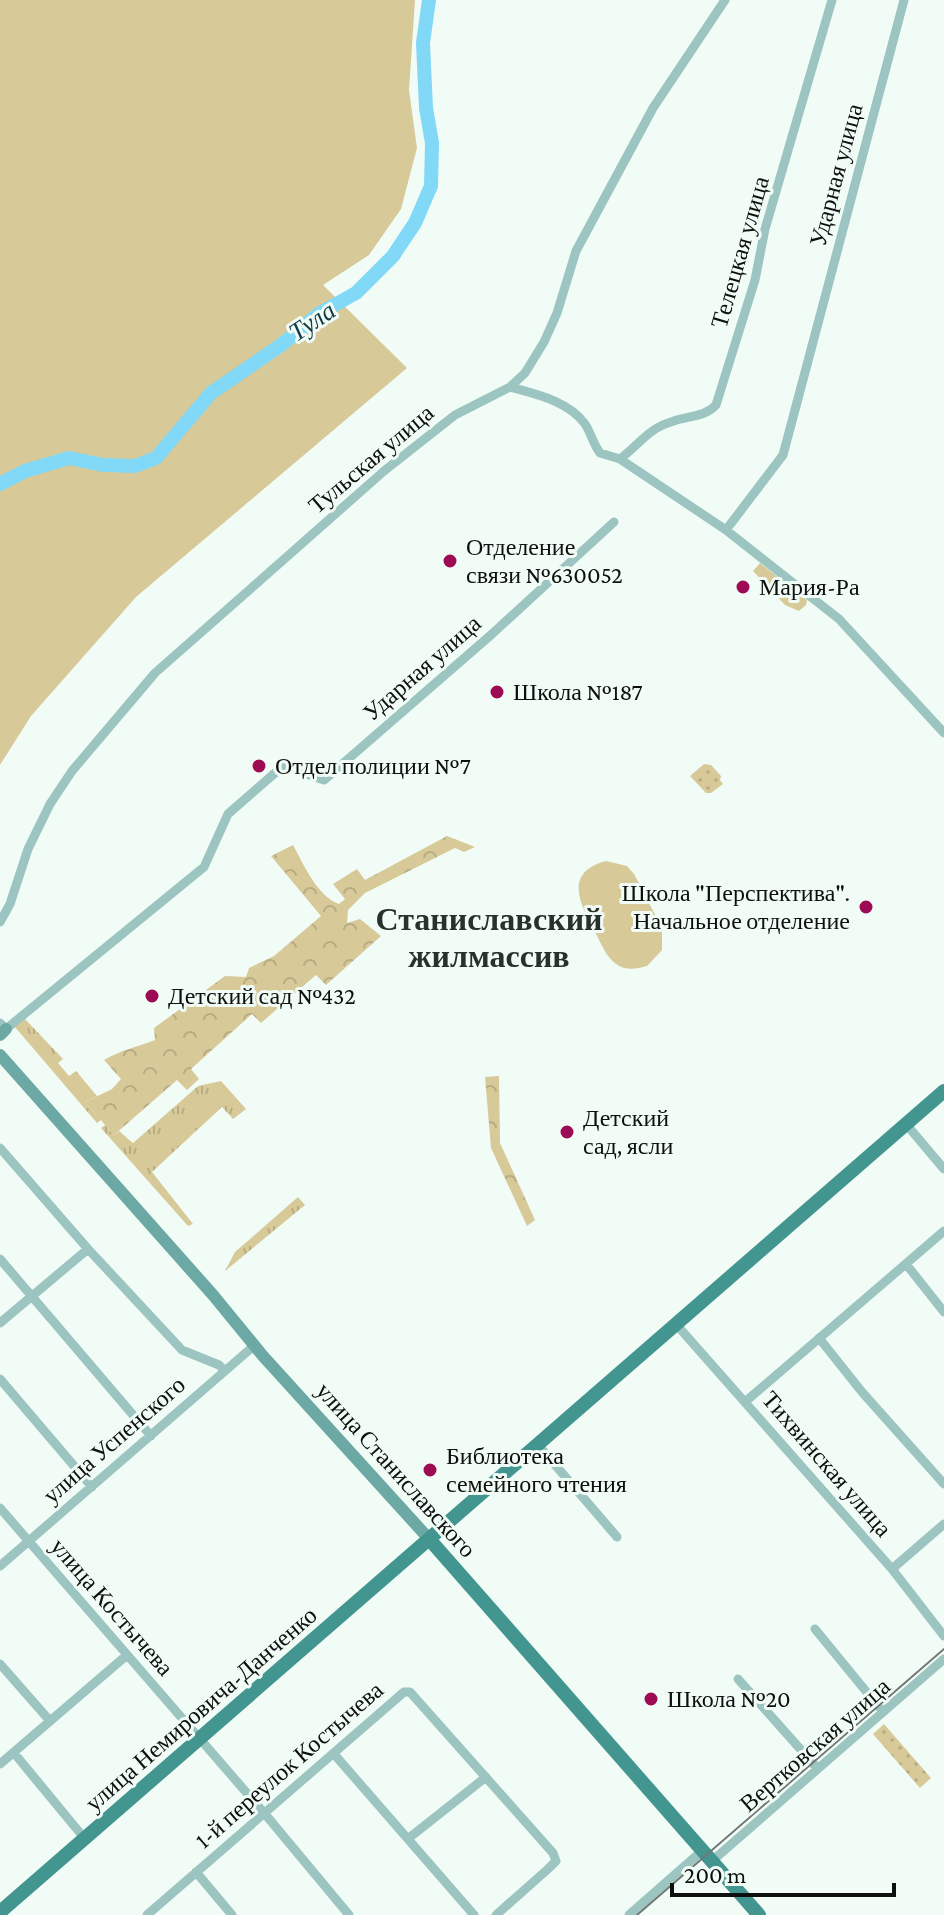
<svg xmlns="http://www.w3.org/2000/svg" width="944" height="1915" viewBox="0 0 944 1915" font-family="'Crimson Pro',serif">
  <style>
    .grass { fill: url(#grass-tufts) }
    .forest { fill: url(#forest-crowns) }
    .park { fill: url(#park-dots) }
    .garden { fill: #d7c998 }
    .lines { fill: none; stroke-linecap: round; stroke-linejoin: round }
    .river { stroke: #81d9f7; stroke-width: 14 }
    .street { stroke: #9cc4c0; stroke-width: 9 }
    .secondary { stroke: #6ca9a4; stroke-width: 12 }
    .primary { stroke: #439590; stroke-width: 14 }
    .tram { stroke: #717774; stroke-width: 2 }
    .poi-dot { fill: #9e0b55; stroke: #f2fcf6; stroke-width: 3 }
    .labels { text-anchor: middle; stroke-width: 6; stroke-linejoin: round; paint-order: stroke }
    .street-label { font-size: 24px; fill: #0d100e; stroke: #f2fcf6 }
    .poi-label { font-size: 24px; fill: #0d100e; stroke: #f2fcf6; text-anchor: start }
    .water-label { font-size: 26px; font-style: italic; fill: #103a46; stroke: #f2fcf6 }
    .district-label { font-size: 32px; font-weight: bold; fill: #29312c; stroke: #f2fcf6 }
  </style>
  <defs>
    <pattern id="grass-tufts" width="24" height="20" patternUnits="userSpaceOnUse" patternTransform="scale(2)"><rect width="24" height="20" fill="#d7c998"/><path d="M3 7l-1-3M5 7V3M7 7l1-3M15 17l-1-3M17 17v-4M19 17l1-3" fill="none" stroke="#b7ac82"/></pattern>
    <pattern id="forest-crowns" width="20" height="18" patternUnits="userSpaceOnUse" patternTransform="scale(2)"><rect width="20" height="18" fill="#d7c998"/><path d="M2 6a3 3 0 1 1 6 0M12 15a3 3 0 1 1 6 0" fill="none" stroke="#b7ac82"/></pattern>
    <pattern id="park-dots" width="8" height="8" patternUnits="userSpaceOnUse" patternTransform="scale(2)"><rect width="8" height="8" fill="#d7c998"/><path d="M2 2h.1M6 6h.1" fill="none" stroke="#b7ac82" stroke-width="1.8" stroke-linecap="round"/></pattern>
  </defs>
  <rect width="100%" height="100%" fill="#f2fcf6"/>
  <!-- grass -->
  <path class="grass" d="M760,563L807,600L806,605L799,611L785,605L753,571Z
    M25,1019L63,1059L58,1063L69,1076L76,1071L97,1096L85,1102L101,1120L97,1123L15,1027Z
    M221,1081L246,1109L233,1119L222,1107L152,1172L193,1224L188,1226L101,1128L105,1125L114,1135L119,1131L133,1143L198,1086Z
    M298,1197L305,1205L225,1271L235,1252Z"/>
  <!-- forest -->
  <path class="forest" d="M447,836L475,847L464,852L455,848L365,893L348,910L347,923L360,919L381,936L326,985L316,975L261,1023L252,1014L191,1069L199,1079L187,1090L177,1080L114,1135L85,1102L112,1089L121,1079L104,1060C121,1050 137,1047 155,1040L154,1028L225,976L246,977L249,968L274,956L321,916L271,856L293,845C304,865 317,896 339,904L345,899L333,884L357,869L365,880Z
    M499,1076L500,1143L535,1220L527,1226L491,1148L485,1077Z"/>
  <!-- park -->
  <path class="park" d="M704,764L711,765L721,776L720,780L723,784L711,793H706L690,776Z
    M884,1724L931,1778L920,1788L873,1734Z"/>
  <!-- garden -->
  <path class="garden" d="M0,0H415L409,90L417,148L401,209L369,255L323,285L407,368L136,597L31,716L0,765Z
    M606,861L627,866L634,874L662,928V950L647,966C636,969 626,971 616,964C606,957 601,943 595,932C581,905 562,873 606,861Z"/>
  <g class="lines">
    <!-- river -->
    <path class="river" d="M0,484L25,471L69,458L103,465L135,466L156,458L211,393L281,345L320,313L356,293L393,256L415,223L431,186L432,143L426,108L423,43L429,0"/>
    <!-- street -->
    <path class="street" d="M510,387C535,394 569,401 585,424C591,433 593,444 600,453L620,459L726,530L839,619L944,733
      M620,459C640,444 648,428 674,421C688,416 705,417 716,405L755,280L765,229L832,0
      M726,530L783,455L904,0
      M0,922L10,904L28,849L50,804L72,771L155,673L384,471L455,415L510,387L525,373L544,342L557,313L576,251L653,108L725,0
      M0,1023L6,1029L204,867L228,814L283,766L324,780L492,634L614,522
      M906,1124L944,1169
      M0,1148L88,1249L182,1350L219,1365L224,1370
      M0,1259L151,1436
      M906,1264L944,1312
      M0,1323L88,1249
      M675,1323L892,1569L944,1636
      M819,1338L862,1392L944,1484
      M0,1379L92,1487
      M745,1402L944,1231
      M538,1445L617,1537
      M0,1508L265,1814L349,1915
      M0,1566L255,1345
      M892,1569L944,1524
      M815,1629L883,1712
      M0,1664L50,1721
      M738,1679L818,1769
      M14,1753L85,1839
      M334,1754L474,1915
      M0,1764L127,1655
      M409,1838L486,1777
      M712,1861L944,1659
      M196,1872L232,1915
      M147,1915L404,1692H410L553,1853L556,1861L548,1869L496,1915
      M629,1915L703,1850"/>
    <!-- secondary -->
    <path class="secondary" d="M0,1035L6,1029
      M0,1055L213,1295L263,1356L430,1540"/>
    <!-- primary -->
    <path class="primary" d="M430,1540L759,1915
      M0,1912L944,1091"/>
    <!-- tram -->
    <path class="tram" d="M637,1915L944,1649"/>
  </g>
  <!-- markers -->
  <g class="poi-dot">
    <circle cx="450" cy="561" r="8"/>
    <circle cx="743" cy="587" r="8"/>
    <circle cx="497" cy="692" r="8"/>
    <circle cx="259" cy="766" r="8"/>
    <circle cx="866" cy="907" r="8"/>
    <circle cx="152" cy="996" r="8"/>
    <circle cx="567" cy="1132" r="8"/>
    <circle cx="430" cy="1470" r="8"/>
    <circle cx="651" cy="1699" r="8"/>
  </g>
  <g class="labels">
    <!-- street labels -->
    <g class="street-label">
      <text transform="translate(836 175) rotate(-75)" y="8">Ударная улица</text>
      <text transform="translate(740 252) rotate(-74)" y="8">Телецкая улица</text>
      <text transform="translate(371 459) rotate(-40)" y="8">Тульская улица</text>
      <text transform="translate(422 668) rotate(-41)" y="8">Ударная улица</text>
      <text transform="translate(114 1440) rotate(-41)" y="8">улица Успенского</text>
      <text transform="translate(827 1464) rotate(49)" y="8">Тихвинская улица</text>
      <text transform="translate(396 1470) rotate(48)" y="8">улица Станиславского</text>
      <text transform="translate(112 1607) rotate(49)" y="8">улица Костычева</text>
      <text transform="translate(201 1709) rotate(-41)" y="8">улица Немировича-Данченко</text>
      <text transform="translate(815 1745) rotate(-41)" y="8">Вертковская улица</text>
      <text transform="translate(289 1765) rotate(-41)" y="8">1-й переулок Костычева</text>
    </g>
    <!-- poi labels -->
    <g class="poi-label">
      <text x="466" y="555">Отделение<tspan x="466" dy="28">связи №630052</tspan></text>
      <text x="759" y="595">Мария-Ра</text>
      <text x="513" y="700">Школа №187</text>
      <text x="275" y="774">Отдел полиции №7</text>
      <text x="850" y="901" text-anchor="end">Школа "Перспектива".<tspan x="850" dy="28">Начальное отделение</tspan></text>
      <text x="168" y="1004">Детский сад №432</text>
      <text x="583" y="1126">Детский<tspan x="583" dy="28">сад, ясли</tspan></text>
      <text x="446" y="1464">Библиотека<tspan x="446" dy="28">семейного чтения</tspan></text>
      <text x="667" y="1707">Школа №20</text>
    </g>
    <!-- water labels -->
    <g class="water-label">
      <text transform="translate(312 321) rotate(-34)" y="9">Тула</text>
    </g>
    <!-- district labels -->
    <g class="district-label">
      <text x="489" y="930">Станиславский<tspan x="489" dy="37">жилмассив</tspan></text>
    </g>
  </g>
  <!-- scale -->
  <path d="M672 1883v12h222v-12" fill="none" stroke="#0d100e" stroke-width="4"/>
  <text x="684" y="1883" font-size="24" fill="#0d100e" stroke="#f2fcf6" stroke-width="6" paint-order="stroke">200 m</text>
</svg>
